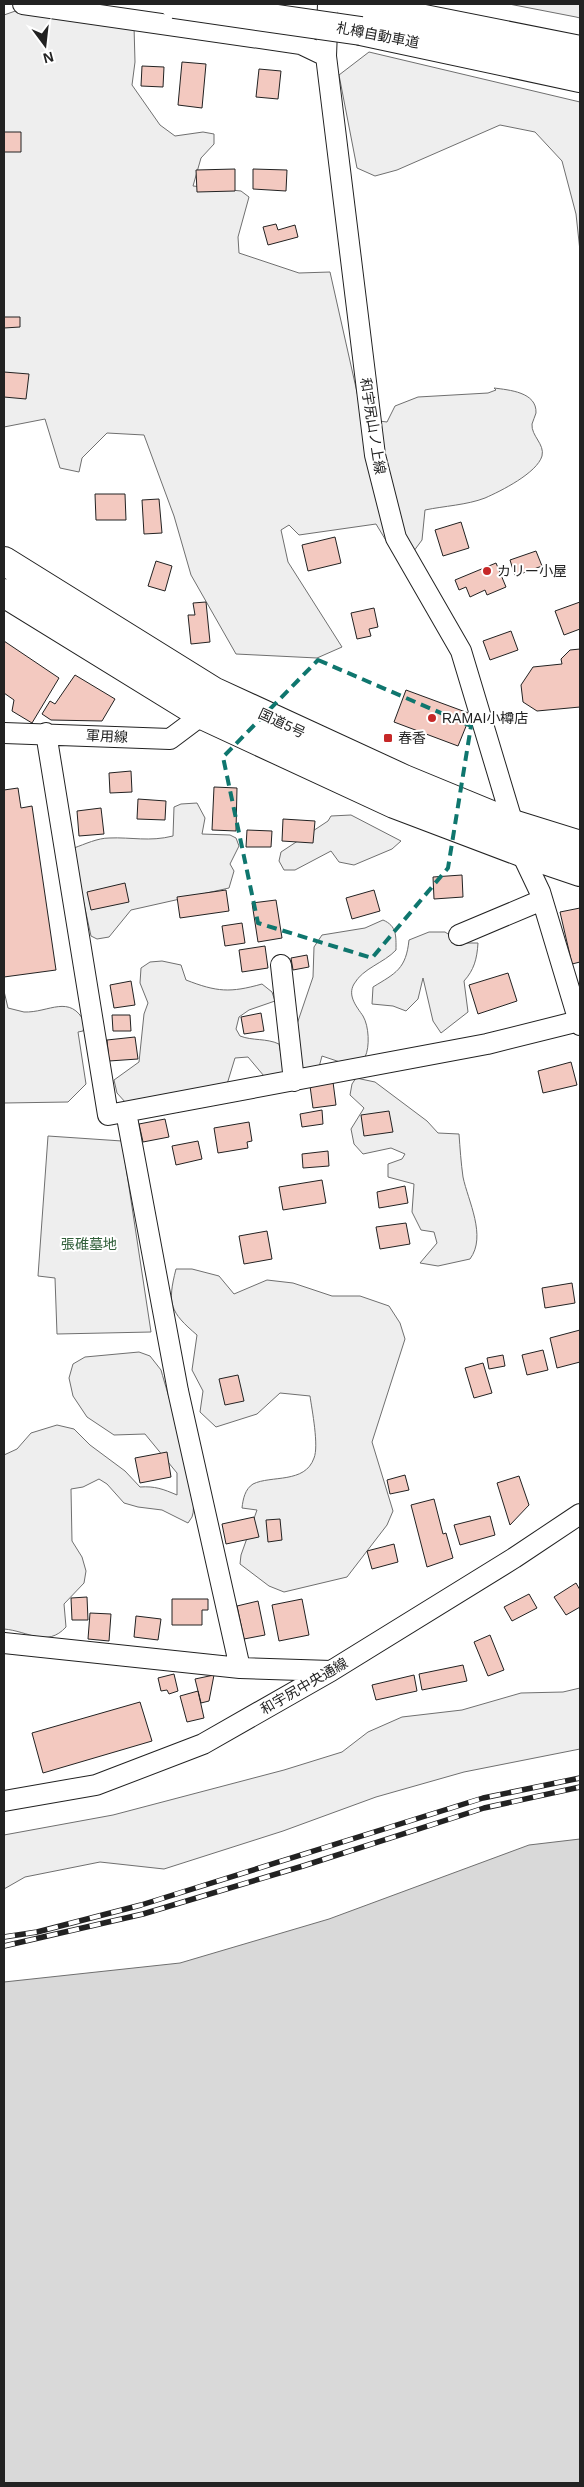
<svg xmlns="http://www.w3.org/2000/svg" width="584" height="2487" viewBox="0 0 584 2487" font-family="Helvetica,'Noto Sans JP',sans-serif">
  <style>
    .green { fill: #eee; stroke: #6f6f6f }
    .water { fill: #d9d9d9; stroke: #6f6f6f }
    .building { fill: #f3c9c0; stroke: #222 }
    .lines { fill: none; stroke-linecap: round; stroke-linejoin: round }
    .minor-casing { stroke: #222; stroke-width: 22 }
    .highway-casing { stroke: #222; stroke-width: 30 }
    .minor { stroke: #fff; stroke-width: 20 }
    .highway { stroke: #fff; stroke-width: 28 }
    .rail-casing { stroke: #222; stroke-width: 5.5 }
    .rail { stroke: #fff; stroke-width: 4; stroke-dasharray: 11; stroke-linecap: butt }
    .highway-bridge-casing { stroke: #222; stroke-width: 30; stroke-linecap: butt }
    .highway-bridge { stroke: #fff; stroke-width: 28 }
    .marked { fill: none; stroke: #0f766e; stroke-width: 4; stroke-dasharray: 10 6; stroke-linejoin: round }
    .poi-dot { fill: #c62828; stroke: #fff; stroke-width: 2 }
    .labels { text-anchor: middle; stroke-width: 4; stroke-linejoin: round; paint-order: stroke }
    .street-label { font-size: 14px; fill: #222; stroke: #fff }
    .poi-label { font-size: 14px; fill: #222; stroke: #fff; text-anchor: start }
    .park-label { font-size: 14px; fill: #2f5e38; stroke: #fff }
  </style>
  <rect width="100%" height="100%" fill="#fff"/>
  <!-- green -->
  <path class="green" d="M509,4H580V18L576,17Z
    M21,9L134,26L135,62L132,85L160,125L175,136L203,132L214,134V144L201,158L193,186L241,191L249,197L238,237L239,253L299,273L330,272L363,419L387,422L395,406L418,397L488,393L496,390L494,388C509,390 537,392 536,413C535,417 533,420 532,424C531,436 545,444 542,456C537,473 501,491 485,498C467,505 444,506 425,510L422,540L402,567L376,524L299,535L289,525L281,530L288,562L342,647L317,658L236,654L191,575L174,516L144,435L107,433L82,458L79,472L60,468L45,419L4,427V15Z
    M369,52L580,102V251L576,214L562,161L535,132L500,125L397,170L375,176L357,168L339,75Z
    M197,803L205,818L202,834L230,835L236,838L239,846L230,864L234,871L229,888L131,910L109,937L97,939L91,936L75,863L74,848C85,844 98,838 109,838C132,837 149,842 173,836L174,807L181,804Z
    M351,815L401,841L392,849L354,865L339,862L331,851L295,870H284L279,861L281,852L328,821L331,816Z
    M383,920C397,926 396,936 396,950C384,963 363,968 354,984C347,996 357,1007 363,1016C369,1026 370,1047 365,1057L346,1064L322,1056L319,1067L299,1069L296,1027L313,977L314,947L322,935L365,928Z
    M429,932H445L462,943H478C477,959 474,970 464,981L468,1012L441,1033L433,1021L423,978L418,999L406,1011L393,1006L372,1004L373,987C396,973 406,969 409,940Z
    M162,961L181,965L186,980C217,992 230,993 262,984L272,992L275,1001L249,1010L239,1017L236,1029L240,1036C253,1041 266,1038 279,1044L285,1075L264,1076L248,1057L235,1058L228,1081L222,1090L126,1103L117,1093L114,1080L139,1062L144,1014L148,1003L140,983L141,968L150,962Z
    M4,991L8,1008C13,1009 19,1011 24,1012C49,1013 70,993 85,1023L83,1031L78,1032L86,1084L68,1102L4,1103Z
    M356,1078L375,1082L427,1121L438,1133L459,1134C460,1148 461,1163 463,1177C468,1201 487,1236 470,1259L438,1266L420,1263L437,1243L434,1232L421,1230L412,1212L414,1184L388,1177V1164L402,1159L405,1154L391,1148L363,1154L354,1144L351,1129L364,1108L350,1095L352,1084Z
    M48,1136L122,1141L151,1332L57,1334L55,1278L38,1276Z
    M176,1269H192L219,1276L234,1294L267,1280L293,1283L332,1296H360L389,1306L400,1323L405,1339L372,1442L393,1511L387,1525L347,1577L284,1592L269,1586L240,1564L241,1555L257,1510L242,1508C243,1499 245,1489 253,1484C271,1475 305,1484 314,1458C319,1446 312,1410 310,1396L280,1393L257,1414L216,1427L200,1412L203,1391L192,1370L197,1335C170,1312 167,1304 176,1269Z
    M139,1352L150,1356L161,1370C168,1396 201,1496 192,1517C191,1519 189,1521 188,1523L162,1510L138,1507L124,1503L107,1484L99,1479L83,1487L71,1489L72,1541L82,1557L86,1571L84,1583L64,1604L66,1627C47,1648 28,1631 4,1629V1455L17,1449L31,1433L57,1425L74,1429L90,1445L125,1471L140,1487C155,1486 163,1489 177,1495V1473L145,1434L114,1435L87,1417L73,1396L69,1378L73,1364L85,1357Z
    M580,1688V1749L464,1772L376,1797L283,1831L164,1869L100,1862L25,1877L4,1889V1835L113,1815L284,1770L342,1752L368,1732L402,1717L462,1710L521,1693L563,1692Z"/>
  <!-- water -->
  <path class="water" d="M580,1839V2483H4V1982L180,1963L329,1919L529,1845Z"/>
  <!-- building -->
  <path class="building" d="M182,62L206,64L202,108L178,105Z
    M142,66L164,67L163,87L141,86Z
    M259,69L281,71L278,99L256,97Z
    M4,132H21V152H4Z
    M235,169V191L197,192L196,170Z
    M253,169L287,170L286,191L253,189Z
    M276,224L278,230L295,225L298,237L268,245L263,227Z
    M4,317H20V327L4,328Z
    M4,372L29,374L26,399L4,397Z
    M95,494H125L126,520H96Z
    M159,499L162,533L144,534L142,500Z
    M461,522L469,548L443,556L435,530Z
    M335,537L341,563L308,571L302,545Z
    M536,551L542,566L515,576L510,560Z
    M156,561L172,566L165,591L148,586Z
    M496,563L506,587L487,595L485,590L470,597L466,587L459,590L455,580Z
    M206,602L210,642L191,644L188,615H195L193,603Z
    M580,602V629L564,635L555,611Z
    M374,608L378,627L369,629L371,636L357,639L351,613Z
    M511,631L518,650L490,660L483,641Z
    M4,641L59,678L32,723L12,711L14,700L4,693Z
    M580,649V707L537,711L523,702L521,685L533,667L562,664L561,659L570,650Z
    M75,675L115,699L102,721L51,720L42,714L50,701L55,704Z
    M406,690L471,714L458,746L394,722Z
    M131,771L132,792L110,793L109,773Z
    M214,787L237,788L236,831L212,830Z
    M18,788L21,808L32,806L56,970L4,977V790Z
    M138,799L166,801L165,820L137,819Z
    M101,808L104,834L79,836L77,811Z
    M283,819L315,821L313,843L282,841Z
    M247,830L272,831L271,847H246Z
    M462,875L463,897L434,899L433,877Z
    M125,883L129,902L91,910L87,892Z
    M226,890L229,911L180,918L177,897Z
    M374,890L380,911L352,919L346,898Z
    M276,900L282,938L258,942L252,903Z
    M580,908V962L572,964L560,912Z
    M242,923L245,943L225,946L222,926Z
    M265,946L268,968L242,972L239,950Z
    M307,955L309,967L293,970L291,958Z
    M508,973L517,1001L478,1014L469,985Z
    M131,981L135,1005L114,1008L110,985Z
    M261,1013L264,1031L244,1034L241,1017Z
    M112,1015H130L131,1031H113Z
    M135,1037L138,1059L109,1061L107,1040Z
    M571,1062L577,1085L543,1093L538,1071Z
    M333,1082L336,1105L313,1108L310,1086Z
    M322,1110L323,1124L302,1127L300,1114Z
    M389,1111L393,1132L364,1136L361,1115Z
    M165,1119L169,1137L143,1142L139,1124Z
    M249,1122L252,1141L247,1142L248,1148L218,1153L214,1128Z
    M198,1141L202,1159L176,1165L172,1146Z
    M328,1151L329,1166L303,1168L302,1154Z
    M322,1180L326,1203L283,1210L279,1187Z
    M405,1186L408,1203L379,1208L377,1192Z
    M406,1223L410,1244L380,1249L376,1227Z
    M267,1231L272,1259L244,1264L239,1236Z
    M572,1283L575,1303L545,1308L542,1288Z
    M580,1330V1362L557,1368L550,1338Z
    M543,1350L548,1370L527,1375L522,1355Z
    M503,1355L505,1366L489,1369L487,1358Z
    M483,1363L492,1393L474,1398L465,1368Z
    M238,1375L244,1401L225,1405L219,1379Z
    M167,1452L171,1477L140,1483L135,1458Z
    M405,1475L409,1490L390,1494L387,1480Z
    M519,1476L529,1505L510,1525L497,1483Z
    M434,1499L443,1534L446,1533L453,1558L427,1567L411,1505Z
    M490,1516L495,1535L460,1545L454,1525Z
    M254,1517L259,1537L226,1544L222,1524Z
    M280,1519L282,1540L268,1542L266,1520Z
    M394,1544L398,1562L372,1569L367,1551Z
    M576,1583L580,1590V1607L566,1615L554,1597Z
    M529,1594L537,1608L512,1621L504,1607Z
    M87,1597L88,1620H72L71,1598Z
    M172,1599H208V1610H202V1625H172Z
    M302,1599L309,1635L279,1641L272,1605Z
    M258,1601L265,1635L244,1639L237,1606Z
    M90,1613L111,1614L109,1641L88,1639Z
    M136,1616L161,1619L158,1640L134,1637Z
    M490,1635L504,1670L488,1676L474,1642Z
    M463,1665L467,1681L422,1690L419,1674Z
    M174,1674L178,1691L169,1694L167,1690L161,1691L158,1678Z
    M214,1675L209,1701L201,1703L195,1679Z
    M414,1675L417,1691L376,1700L372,1685Z
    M198,1691L204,1718L187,1722L180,1696Z
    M140,1702L152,1741L43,1773L32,1733Z"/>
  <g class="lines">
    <!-- minor casing -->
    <g class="minor-casing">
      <path id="minor" d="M23,4L301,44L326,56
        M328,4L326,56L375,455L396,538L461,651L513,824
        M4,733L170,739L202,715
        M46,733L108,1115L487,1044L579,1021
        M521,852L540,892L580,1025
        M459,935L542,900
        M281,965L294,1081
        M126,1112L178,1391L240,1668
        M4,1643L240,1668L331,1671
        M4,1801L96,1785L203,1744L331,1671L514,1558L580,1514"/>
    </g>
    <!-- highway casing -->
    <g class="highway-casing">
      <path id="highway" d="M349,4L580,50
        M361,31L580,78
        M4,561L213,691L404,779L513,824L580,845
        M4,593L202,715L394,804L521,852L580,872"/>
    </g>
    <!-- minor -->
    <use href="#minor" class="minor"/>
    <!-- highway -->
    <use href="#highway" class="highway"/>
    <!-- rail casing -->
    <g class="rail-casing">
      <path id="rail" d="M4,1937L37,1932L141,1905L483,1798L580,1778
        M4,1946L143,1914L303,1866L484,1808L580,1787"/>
    </g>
    <!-- rail -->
    <use href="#rail" class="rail"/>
    <!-- highway-bridge casing -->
    <g class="highway-bridge-casing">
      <path id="highway-bridge" d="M174,4L361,31"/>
    </g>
    <!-- highway-bridge -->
    <use href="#highway-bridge" class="highway-bridge"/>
  </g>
  <!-- marked area -->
  <path class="marked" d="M318,660L471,726L448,868L372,958L258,923L223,757Z"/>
  <!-- markers -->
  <g class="poi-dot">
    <circle cx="487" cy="571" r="5"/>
    <circle cx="432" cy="718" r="5"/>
    <rect x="383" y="733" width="10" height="10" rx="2.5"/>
  </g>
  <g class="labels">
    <!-- street labels -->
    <g class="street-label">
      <text transform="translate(378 35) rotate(11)" y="5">札樽自動車道</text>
      <text transform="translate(373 426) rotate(81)" y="5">和宇尻山ノ上線</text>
      <text transform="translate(282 723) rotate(25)" y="5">国道5号</text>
      <text transform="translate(107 736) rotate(3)" y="5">軍用線</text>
      <text transform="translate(304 1686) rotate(-30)" y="5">和宇尻中央通線</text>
    </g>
    <!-- poi labels -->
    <g class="poi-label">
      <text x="497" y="576">カリー小屋</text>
      <text x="442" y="723">RAMAI小樽店</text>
      <text x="398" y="743">春香</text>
    </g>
    <!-- park labels -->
    <g class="park-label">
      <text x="89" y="1249">張碓墓地</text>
    </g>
  </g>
  <!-- border -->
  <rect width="584" height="2487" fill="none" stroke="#222222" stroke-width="10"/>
  <!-- north arrow -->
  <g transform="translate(45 45) rotate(165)" stroke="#ffffff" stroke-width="4" paint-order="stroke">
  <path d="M0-4L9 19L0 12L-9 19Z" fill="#222222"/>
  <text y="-8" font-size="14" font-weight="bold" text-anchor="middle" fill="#222222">N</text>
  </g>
</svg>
